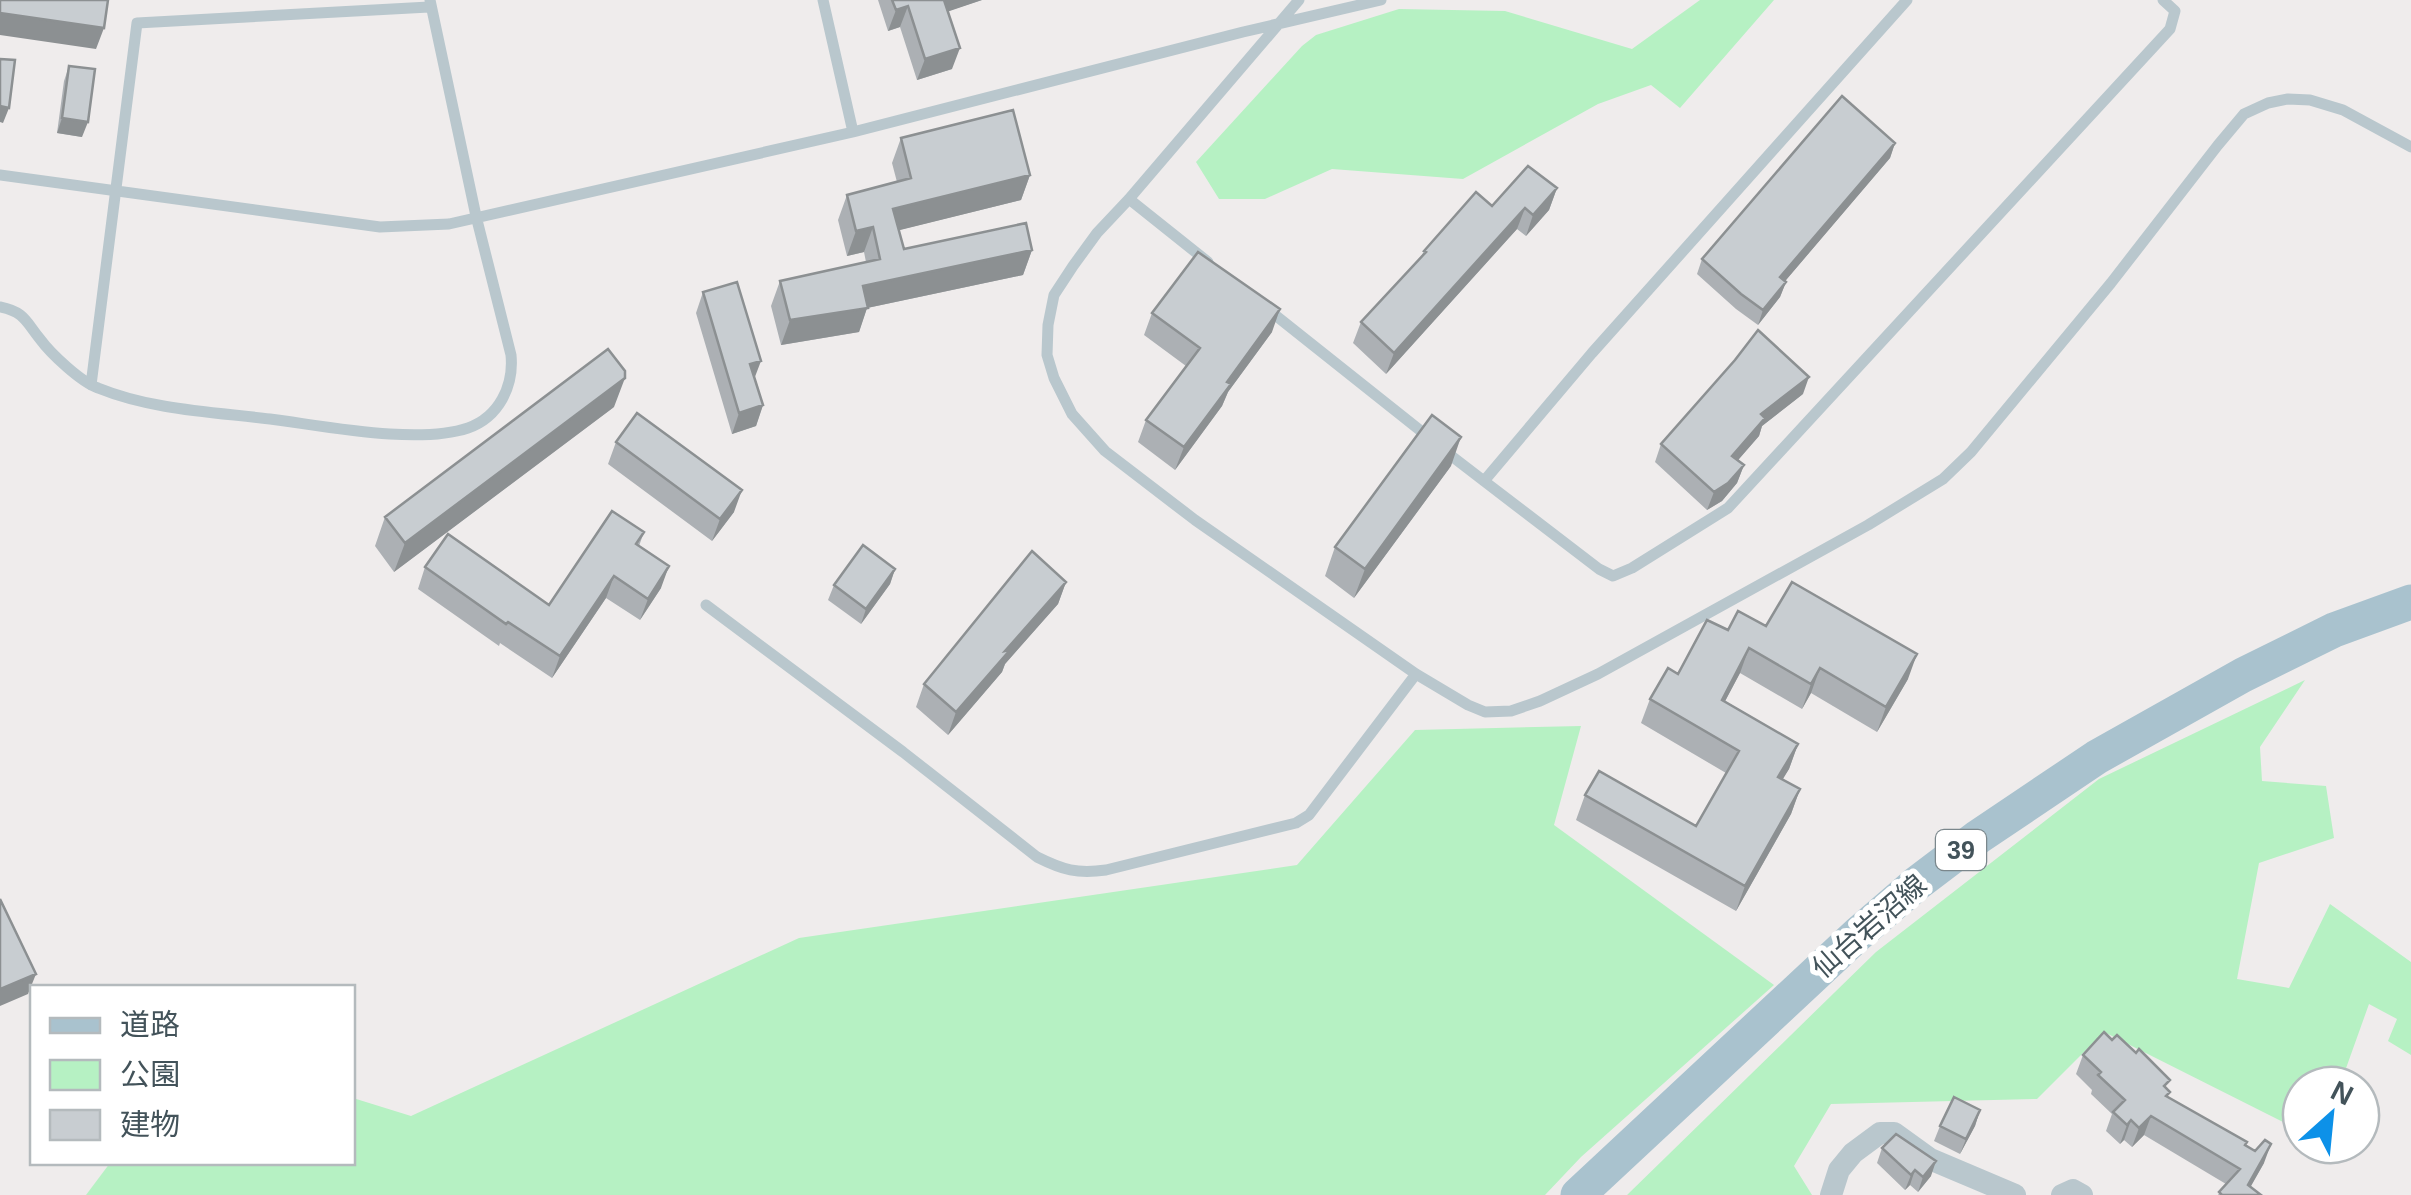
<svg xmlns="http://www.w3.org/2000/svg" width="2411" height="1195" viewBox="0 0 2411 1195" font-family="Arial,'Noto Sans JP',sans-serif">
  <style>
    .green { fill: #b6f1c3 }
    .lines { fill: none; stroke-linecap: round; stroke-linejoin: round }
    .lane { stroke: #b9c7cd; stroke-width: 11 }
    .street { stroke: #b9c7cd; stroke-width: 22 }
    .primary { stroke: #a9c2ce; stroke-width: 35 }
    .wall { fill: #acb0b4 }
    .shaded-wall { fill: #8c9092 }
    .building { fill: #c8cdd1; stroke: #8c9092; stroke-width: 2.5 }
    .labels { text-anchor: middle; stroke-width: 10; stroke-linejoin: round; paint-order: stroke }
    .shield { fill: #fff; stroke: #7b878c; stroke-width: 2.5 }
    .shield-label { font-size: 25px; font-weight: bold; fill: #43535a }
    .street-label { font-size: 28px; fill: #43535a; stroke: #fff }
  </style>
  <rect width="100%" height="100%" fill="#efecec"/>
  <!-- green -->
  <path class="green" d="M1700,0H1774L1680,108L1651,85L1598,104L1463,179L1332,169L1265,199H1219L1196,162L1302,46L1316,35L1399,9L1505,11L1632,49Z
    M2305,680L2260,747L2262,781L2326,786L2334,838L2259,863L2237,979L2289,988L2330,904L2411,962V1055L2388,1041L2397,1019L2369,1004L2340,1085H2301V1131L2104,1032L2037,1099L1831,1104L1794,1166L1812,1195H1627L1876,952L2099,779Z
    M1581,726L1554,825L1774,985L1581,1157L1545,1195H86L110,1163L352,1162L353,1098L411,1116L799,938L1297,865L1415,730Z"/>
  <g class="lines">
    <!-- lane -->
    <path class="lane" d="M823,0L853,132
      M1299,0L1129,199L1097,233L1073,266L1054,295L1048,325L1047,355L1054,378L1072,414L1105,451L1195,520L1416,674L1468,705L1485,712L1511,711L1540,701L1598,674L1868,525L1943,479L1971,452L2111,283L2218,145L2244,114L2268,103L2288,99L2310,100L2343,110L2411,147
      M1907,0L1592,353L1484,481L1599,569L1613,576L1632,568L1728,508L2170,29L2175,11L2163,0
      M0,175L380,227L449,224L853,132L1243,32L1381,0
      M1129,199L1208,262
      M0,307C25,312 26,322 40,339C51,354 81,382 98,388C152,410 213,412 270,419C325,426 417,445 468,428C499,417 514,386 511,355L476,216L430,0
      M1265,307L1431,439
      M91,385L137,23L429,7
      M1445,451L1484,481
      M706,605L903,752L1037,857C1063,870 1077,874 1106,870L1296,823L1309,815L1416,674"/>
    <!-- street -->
    <path class="street" d="M1831,1195L1839,1170L1853,1153L1880,1133H1894L1930,1159L2015,1195
      M2062,1195L2073,1190L2082,1195"/>
    <!-- primary -->
    <path class="primary" d="M1578,1195L1858,934L1916,884L1978,837L2097,757L2243,675L2334,630L2411,602"/>
  </g>
  <!-- wall -->
  <path class="wall" d="M878,0H982L948,11L952,69L917,80L900,27L888,31Z
    M69,66L82,137L57,133L64,81Z
    M901,138L1030,175L1021,200L899,230L904,249L1032,250L1023,275L867,308L859,332L781,345L771,306L780,281L866,262L864,252L847,256L838,220L847,195L897,182L892,163Z
    M1895,143L1890,158L1785,281L1786,282L1780,297L1758,325L1736,309L1697,274L1702,259Z
    M1557,188L1549,210L1526,236L1517,229L1386,374L1353,343L1361,322L1421,257L1424,251L1492,206Z
    M703,292L754,379L763,405L756,426L732,434L696,313Z
    M1152,313L1272,332L1228,392L1222,406L1175,470L1138,442L1146,420L1186,366L1144,335Z
    M1803,394L1762,426L1759,436L1738,460L1744,465L1737,483L1722,501L1707,510L1655,462L1661,444Z
    M614,407L394,572L375,546L385,517Z
    M616,442L734,512L712,541L608,464Z
    M1451,466L1354,598L1325,576L1335,547Z
    M644,532L639,546L661,588L640,620L606,598L552,678L500,643L499,646L418,589L425,567L549,605Z
    M895,569L890,584L861,624L828,600L834,585Z
    M1066,582L1058,604L1005,664L1002,672L948,735L916,707L924,684Z
    M1766,626L1908,679L1877,732L1811,693L1802,709L1740,673L1725,701L1798,744L1789,769L1782,779L1800,789L1791,814L1736,911L1576,820L1585,795L1696,826L1726,773L1641,723L1650,699L1728,630Z
    M2083,1055L2167,1089L2168,1097L2246,1145L2264,1163L2250,1187L2261,1195H2218L2226,1184L2144,1135L2132,1147L2124,1140L2120,1144L2106,1131L2112,1114L2091,1094L2092,1090L2076,1074Z
    M1980,1110L1975,1126L1960,1154L1934,1141L1940,1126Z
    M1882,1148L1931,1176L1918,1192L1910,1185L1905,1190L1877,1163Z"/>
  <!-- shaded-wall -->
  <path class="shaded-wall" d="M940,0H982L935,16Z
    M908,6L900,27L888,31L896,10Z
    M0,13L104,28L96,49L0,35Z
    M960,48L952,69L917,80L925,59Z
    M0,106L9,108L3,123L0,122Z
    M62,118L88,122L82,137L57,133Z
    M1895,143L1890,158L1775,293L1780,277Z
    M1030,175L1021,200L884,234L893,209Z
    M1557,188L1549,210L1526,236L1533,215Z
    M1525,208L1517,229L1386,374L1394,353Z
    M873,227L864,252L847,256L856,231Z
    M1032,250L1023,275L867,308L859,332L781,345L790,320L863,286Z
    M1786,282L1780,297L1758,325L1763,310Z
    M1280,309L1272,332L1228,392L1222,406L1175,470L1184,447L1227,382Z
    M761,361L753,382L750,364Z
    M1809,377L1803,394L1762,426L1759,436L1726,474L1732,456L1761,414Z
    M625,378L614,407L394,572L405,543Z
    M763,405L756,426L732,434L739,413Z
    M1461,437L1451,466L1354,598L1365,569Z
    M1744,465L1737,483L1722,501L1707,510L1714,492Z
    M742,490L734,512L712,541L720,519Z
    M669,566L661,588L640,620L648,599Z
    M895,569L890,584L861,624L866,609Z
    M614,576L606,598L552,678L560,656Z
    M1066,582L1058,604L1005,664L1002,672L948,735L956,712L1005,651Z
    M1749,648L1740,673L1713,724L1722,700Z
    M1917,654L1908,679L1877,732L1886,707Z
    M1820,668L1811,693L1802,709L1811,684Z
    M1798,744L1789,769L1769,802L1778,777Z
    M1800,789L1791,814L1736,911L1745,886Z
    M36,974L28,994L0,1006V989Z
    M1980,1110L1975,1126L1960,1154L1966,1139Z
    M2151,1116L2144,1135L2132,1147L2139,1128Z
    M2131,1120L2124,1140L2120,1144L2127,1125Z
    M2271,1144L2264,1163L2246,1195L2248,1185Z
    M1936,1161L1931,1176L1918,1192L1923,1177Z
    M1915,1170L1910,1185L1905,1190L1911,1175Z"/>
  <!-- building -->
  <path class="building" d="M0,0H108L104,28L0,13Z
    M892,0H944L960,48L925,59L908,6L896,10Z
    M0,59L15,60L9,108L0,106Z
    M69,66L95,69L88,122L62,118Z
    M1842,96L1895,143L1780,277L1786,282L1763,310L1741,294L1702,259Z
    M1013,110L1030,175L893,209L904,249L1026,223L1032,250L863,286L868,308L790,320L780,281L880,259L873,227L856,231L847,195L911,178L901,138Z
    M1528,166L1557,188L1533,215L1525,208L1394,353L1361,322L1426,252L1424,251L1476,192L1492,206Z
    M1198,252L1280,309L1227,382L1231,384L1184,447L1146,420L1200,348L1152,313Z
    M737,282L761,361L750,364L763,405L739,413L703,292Z
    M1758,330L1809,377L1761,414L1765,418L1732,456L1744,465L1728,483L1714,492L1661,444L1735,360Z
    M608,349L625,371V378L405,543L385,517Z
    M637,413L742,490L720,519L616,442Z
    M1432,415L1461,437L1365,569L1335,547Z
    M612,511L644,532L636,544L669,566L648,599L614,576L560,656L508,622L506,624L425,567L448,534L549,605Z
    M863,545L895,569L866,609L834,585Z
    M1032,551L1066,582L1005,651L1010,650L956,712L924,684Z
    M1792,582L1917,654L1886,707L1820,668L1811,684L1749,648L1722,700L1798,744L1778,777L1800,789L1745,886L1585,795L1599,771L1696,826L1739,751L1650,699L1668,668L1678,674L1707,620L1728,630L1738,611L1766,626Z
    M0,899L36,974L0,989Z
    M2104,1032L2112,1040L2117,1035L2136,1053L2139,1049L2170,1080L2164,1086L2170,1092L2166,1096L2247,1142L2245,1145L2255,1151L2265,1140L2271,1144L2248,1185L2261,1195H2222L2219,1192L2240,1169L2151,1116L2139,1128L2131,1120L2127,1125L2113,1112L2125,1100L2098,1075L2101,1072L2083,1055Z
    M1954,1097L1980,1110L1966,1139L1940,1126Z
    M1896,1134L1936,1161L1923,1177L1915,1170L1911,1175L1882,1148Z"/>
  <g class="labels">
    <!-- shield labels -->
    <rect class="shield" x="1936" y="830" width="50" height="40" rx="8"/>
    <g class="shield-label">
      <text x="1961" y="859">39</text>
    </g>
    <!-- street labels -->
    <g class="street-label">
      <text transform="translate(1869 926) rotate(-41)" y="10">仙台岩沼線</text>
    </g>
  </g>
  <!-- legend -->
  <rect x="30" y="985" width="325" height="180" fill="#ffffff" stroke="#b4babd" stroke-width="2.5"/>
  <rect x="50" y="1018" width="50" height="15" fill="#a9c2ce" stroke="#b4babd" stroke-width="2.5"/>
  <text x="120" y="1035" font-size="30" fill="#43535a">道路</text>
  <rect x="50" y="1060" width="50" height="30" fill="#b6f1c3" stroke="#b4babd" stroke-width="2.5"/>
  <text x="120" y="1085" font-size="30" fill="#43535a">公園</text>
  <rect x="50" y="1110" width="50" height="30" fill="#c8cdd1" stroke="#b4babd" stroke-width="2.5"/>
  <text x="120" y="1135" font-size="30" fill="#43535a">建物</text>
  <!-- north arrow -->
  <g transform="translate(2331 1115) rotate(27)"><circle r="48" fill="#ffffff" stroke="#b4babd" stroke-width="2.5"/>
  <path d="M0-8L18 38L0 25L-18 38Z" fill="#0d91e8"/>
  <text y="-15" font-size="28" font-weight="bold" text-anchor="middle" fill="#43535a">N</text>
  </g>
</svg>
